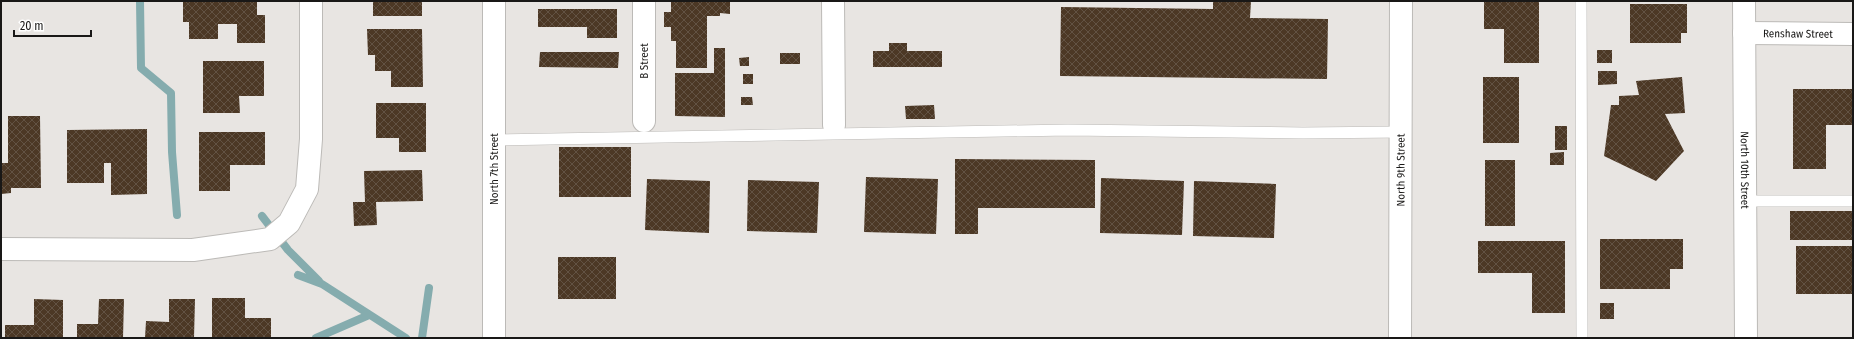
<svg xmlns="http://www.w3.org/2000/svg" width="1854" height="339" viewBox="0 0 1854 339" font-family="'Fira Sans Condensed',sans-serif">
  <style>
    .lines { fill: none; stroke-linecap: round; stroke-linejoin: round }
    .stream { stroke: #85acae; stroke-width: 8 }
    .building { fill: url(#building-cross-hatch) }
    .lane-casing { stroke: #bcbab7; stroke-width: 12 }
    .street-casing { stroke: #bcbab7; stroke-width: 24 }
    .secondary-casing { stroke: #bcbab7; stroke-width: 24 }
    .lane { stroke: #fff; stroke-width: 11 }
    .street { stroke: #fff; stroke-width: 22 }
    .secondary { stroke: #fff; stroke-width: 22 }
    .labels { text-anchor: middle; stroke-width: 4; stroke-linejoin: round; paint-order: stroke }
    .street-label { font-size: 11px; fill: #191817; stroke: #fff }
  </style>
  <defs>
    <pattern id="building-cross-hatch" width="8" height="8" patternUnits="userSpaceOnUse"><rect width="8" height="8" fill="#4c3825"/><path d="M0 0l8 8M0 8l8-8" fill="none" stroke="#625243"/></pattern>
  </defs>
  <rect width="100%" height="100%" fill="#e8e5e2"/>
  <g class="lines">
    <!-- stream -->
    <path class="stream" d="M140,1L141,68L171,93L172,152L177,215
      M262,216L288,250L319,281
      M298,275L322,284L406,338
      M316,338L369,315
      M422,338L429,288"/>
  </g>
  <!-- building -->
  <path class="building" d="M183,1H257V15H265V43H237V24H218V39H189V22H183Z
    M373,1H422V16H373Z
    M671,1H730V14L720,13V16H707V68H676V41H671V27H664V12H671Z
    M1213,1H1251L1250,18L1328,19L1327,79L1060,76L1061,7L1213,9Z
    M1484,1H1539V63H1504V29H1484Z
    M1630,4H1687V33H1681V43H1630Z
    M538,9H617V38H587V27H538Z
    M367,29H422L423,87H391V71H375V55H368Z
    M889,43H907V51H942V67H873V51H889Z
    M714,48H725V117L675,116V73H714Z
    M1597,50H1612V63H1597Z
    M540,52H619L618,68L539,67Z
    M780,53H800V64H780Z
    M749,57V66H740L739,58Z
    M203,61H264V96H239L240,113H203Z
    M1598,71H1617V84L1598,85Z
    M743,74H753V84H743Z
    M1483,77H1519V143H1483Z
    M1682,77L1685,113L1665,114L1684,151L1656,181L1604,156L1611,105H1619V96L1639,95L1636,81Z
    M1793,89H1853V125H1826V169H1793Z
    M741,97H752L753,105H741Z
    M376,103H426V152H399V138H376Z
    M934,105L935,119H906L905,106Z
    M8,116H40L41,188H11V193L1,194V163H8Z
    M1555,126H1567V150H1555Z
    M147,129V194L111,195V163H104V183H67V130Z
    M199,132H265V165H230V191H199Z
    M559,147H631V197H559Z
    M1564,152V165H1550V153Z
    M955,159L1095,160V208H978V234H955Z
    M1485,160H1515V226H1485Z
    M422,170L423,201L376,202L377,225L354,226L353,202H365L364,171Z
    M866,177L938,179L936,234L864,232Z
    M1101,178L1184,181L1182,235L1100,233Z
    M647,179L710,181L709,233L645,230Z
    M748,180L819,182L817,233L747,231Z
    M1194,181L1276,184L1274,238L1193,236Z
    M1790,211H1853V240H1790Z
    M1600,239H1683V269H1670V289H1600Z
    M1478,241H1565V313H1532V273H1478Z
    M1796,246H1853V294H1796Z
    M558,257H616V299H558Z
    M212,298H245V318H271V338H212Z
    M34,299L63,300V338H5V325H34Z
    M99,299H124L123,338H77V324H98Z
    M169,299H195L194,338H145L146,321L169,322Z
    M1600,303H1614V319H1600Z"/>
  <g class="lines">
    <!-- lane casing -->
    <g class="lane-casing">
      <path id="lane" d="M1581,1L1582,338
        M494,140L1068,130L1303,133L1400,132
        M1745,201H1853"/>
    </g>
    <!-- street casing -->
    <g class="street-casing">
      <g id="street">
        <path d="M644,1V121"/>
        <path d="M833,1L834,125"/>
        <path id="s1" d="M1744,1L1746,338"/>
        <path id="s2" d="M1744,33L1853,34"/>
        <path d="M1,249L193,250L270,239L289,223L307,189L311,139V1"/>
        <path d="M494,338V1"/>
      </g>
    </g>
    <!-- secondary casing -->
    <g class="secondary-casing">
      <g id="secondary">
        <path id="s3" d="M1400,338L1401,1"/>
      </g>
    </g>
    <!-- lane -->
    <use href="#lane" class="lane"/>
    <!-- street -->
    <use href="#street" class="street"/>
    <!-- secondary -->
    <use href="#secondary" class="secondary"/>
  </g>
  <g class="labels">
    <!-- street labels -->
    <g class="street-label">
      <text dy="4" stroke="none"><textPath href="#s2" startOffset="54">Renshaw Street</textPath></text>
      <text transform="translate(644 61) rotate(-90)" y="4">B Street</text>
      <text transform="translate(494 169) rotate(-90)" y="4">North 7th Street</text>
      <text dy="4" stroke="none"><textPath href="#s3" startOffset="168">North 9th Street</textPath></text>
      <text dy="4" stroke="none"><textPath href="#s1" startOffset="169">North 10th Street</textPath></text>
    </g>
  </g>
  <!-- border -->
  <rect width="1854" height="339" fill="none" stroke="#191817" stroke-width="4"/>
  <!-- scale -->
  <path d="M14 30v6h77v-6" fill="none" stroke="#191817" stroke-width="2"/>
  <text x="20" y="30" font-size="12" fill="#191817" stroke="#ffffff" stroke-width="3" paint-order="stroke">20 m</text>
</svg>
